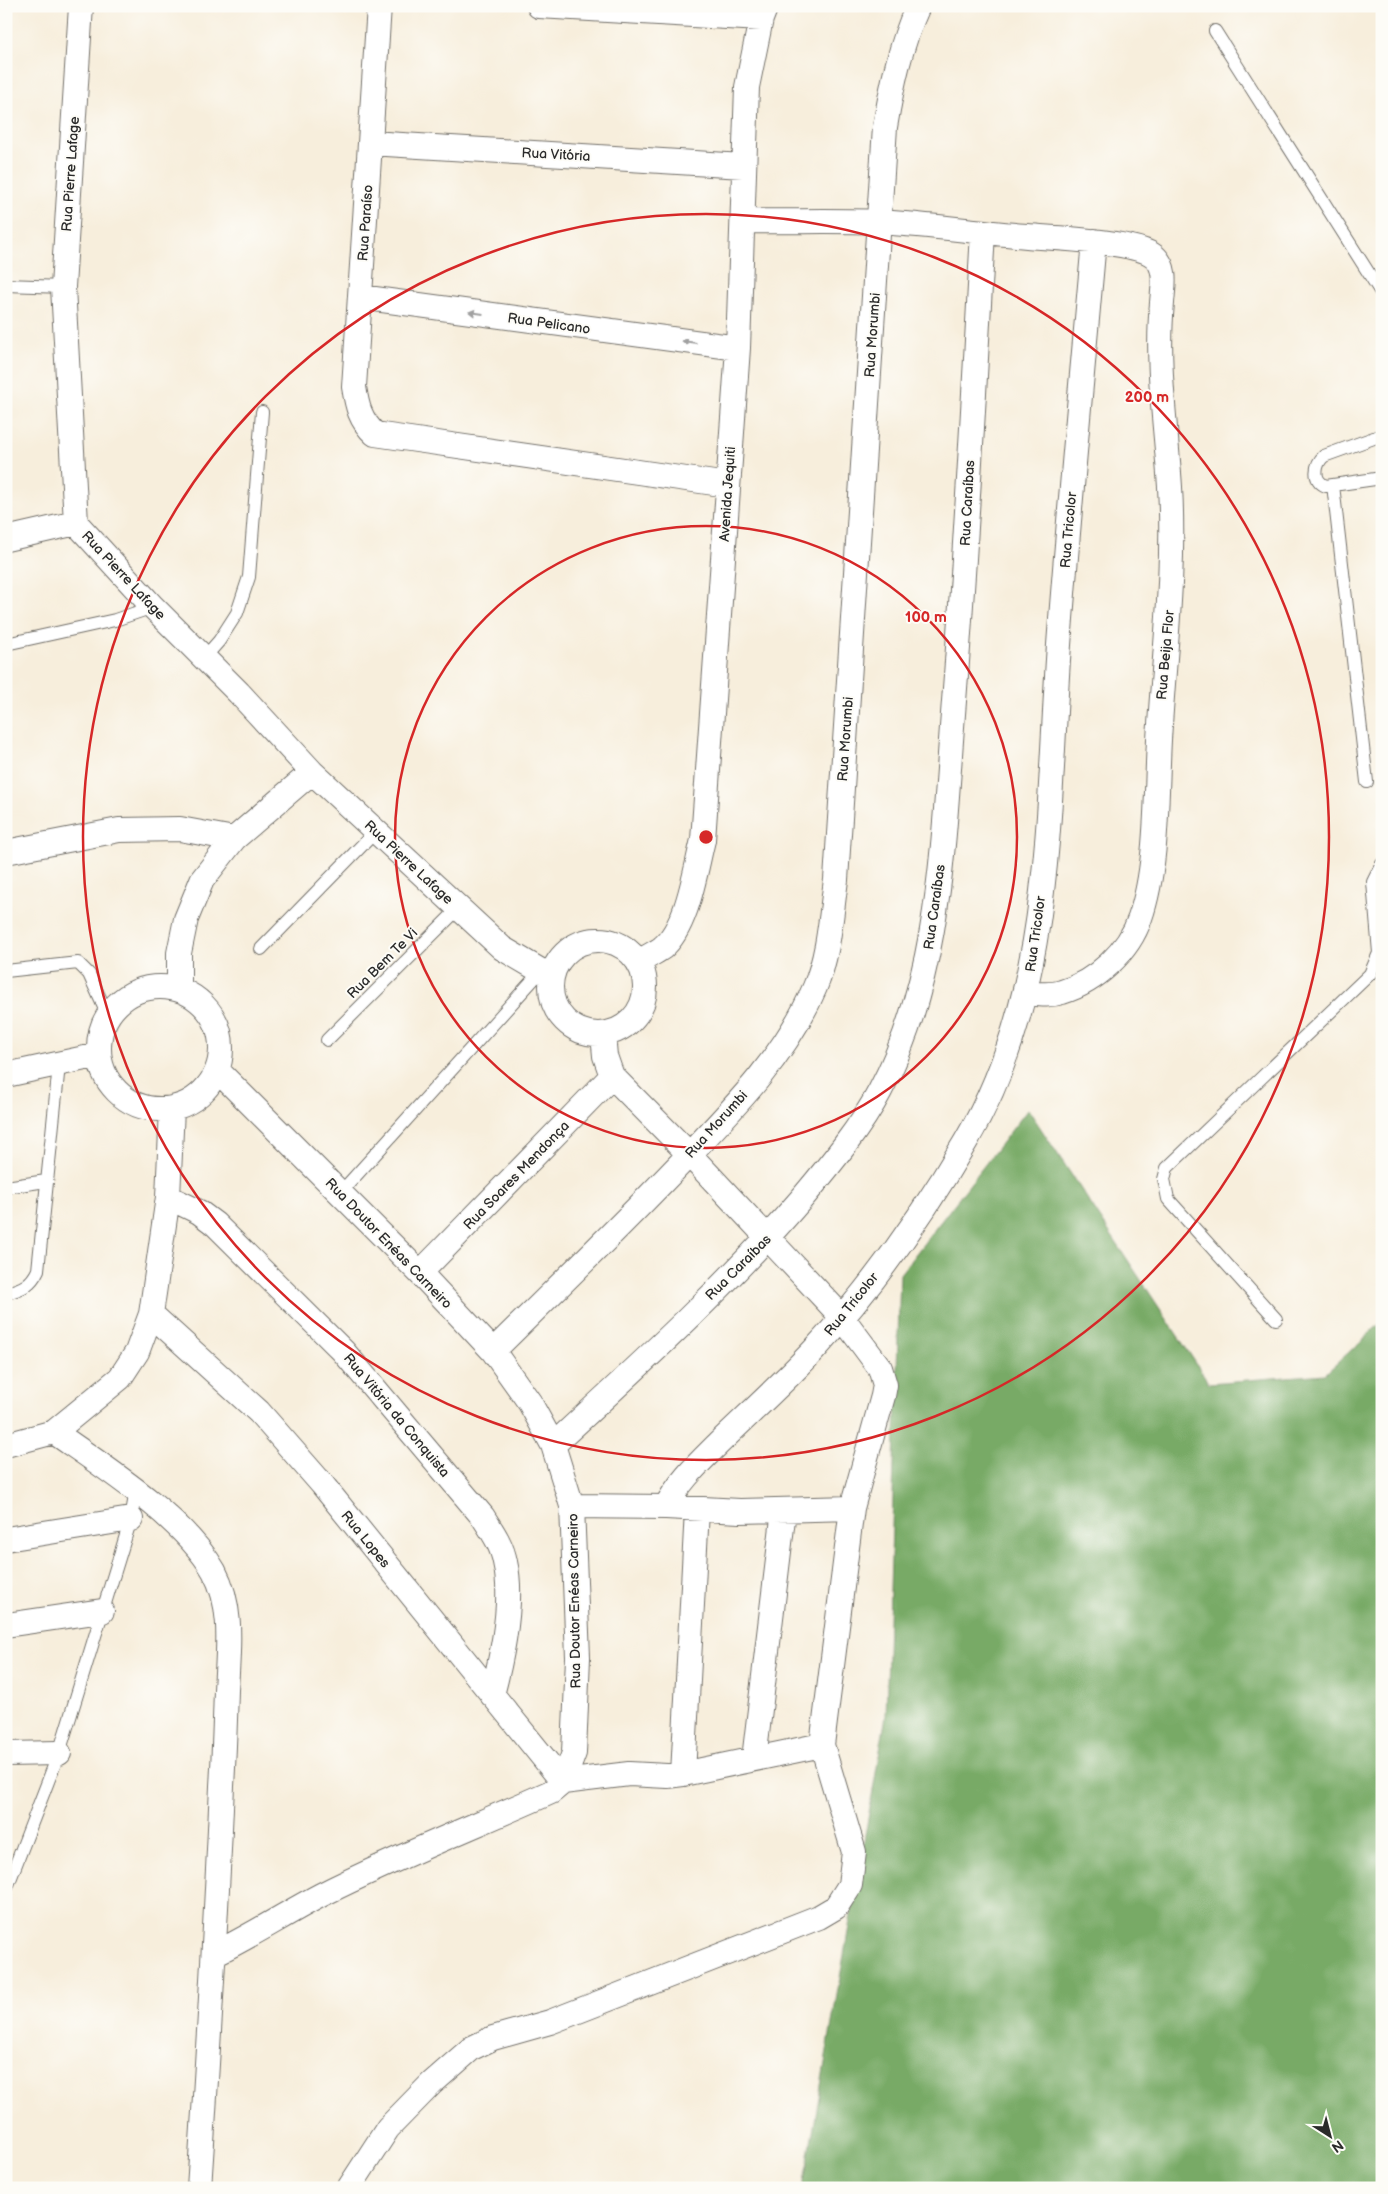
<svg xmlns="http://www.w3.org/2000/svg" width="1388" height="2194" viewBox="0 0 1388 2194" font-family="'Balsamiq Sans',sans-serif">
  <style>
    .forest { fill: #78aa66; stroke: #526a48 }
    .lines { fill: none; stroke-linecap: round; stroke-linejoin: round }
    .lane-casing { stroke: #726f69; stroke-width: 14 }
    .street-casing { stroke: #726f69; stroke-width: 26 }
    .lane { stroke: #fff; stroke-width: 12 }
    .street { stroke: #fff; stroke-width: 24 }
    .oneway { fill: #a0a0a0 }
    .ring { fill: none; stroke: #d62828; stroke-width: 2.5 }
    .labels { text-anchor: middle; stroke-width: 4; stroke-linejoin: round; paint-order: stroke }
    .street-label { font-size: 14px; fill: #2b2b2b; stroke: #fdfcf7 }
    .centre { fill: #d62828; stroke: #fdfcf7; stroke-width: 2.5 }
    .ring-label { font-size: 15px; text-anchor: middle; font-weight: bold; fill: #d62828; stroke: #fdfcf7; stroke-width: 4; stroke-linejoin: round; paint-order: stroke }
  </style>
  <rect width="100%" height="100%" fill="#fdfcf7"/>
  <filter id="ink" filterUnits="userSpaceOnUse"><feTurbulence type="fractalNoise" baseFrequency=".02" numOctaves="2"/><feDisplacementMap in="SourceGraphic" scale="10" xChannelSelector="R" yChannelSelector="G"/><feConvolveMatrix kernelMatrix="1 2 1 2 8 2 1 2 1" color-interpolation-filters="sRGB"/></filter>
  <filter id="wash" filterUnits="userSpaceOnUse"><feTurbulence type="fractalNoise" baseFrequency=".0096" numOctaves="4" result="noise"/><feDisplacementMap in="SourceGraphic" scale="20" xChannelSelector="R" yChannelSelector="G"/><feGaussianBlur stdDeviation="1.12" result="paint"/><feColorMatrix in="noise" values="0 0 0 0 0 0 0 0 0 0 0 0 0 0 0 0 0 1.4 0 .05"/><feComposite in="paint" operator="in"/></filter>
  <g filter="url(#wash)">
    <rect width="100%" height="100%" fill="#f7eedc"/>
    <!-- forest -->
    <path class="forest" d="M1028,1109L1209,1383L1325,1374L1382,1322V2188H803L886,1716L900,1274Z"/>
  </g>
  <g filter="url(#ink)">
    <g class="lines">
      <!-- lane casing -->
      <g class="lane-casing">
        <path id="lane" d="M1215,31L1382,294
          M6,285L63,287
          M1382,435L1324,456C1315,464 1312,481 1326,486L1382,478
          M1333,485L1367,782
          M6,644L115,620L153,607
          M204,658L219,641L237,613L249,577L262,412
          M261,949L376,831
          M6,971L78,963L89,974L108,1016
          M327,1040L459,908
          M6,1187L46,1181
          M341,1192L541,971
          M6,1293C22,1289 31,1285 38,1270L59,1065
          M1276,1319L1168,1199L1164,1179L1167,1168L1370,974L1379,953L1373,882L1382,864
          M6,1890L59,1753L131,1519L136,1490"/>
      </g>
      <!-- street casing -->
      <g class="street-casing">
        <path id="street" d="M81,6L63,287L76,523L153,607L239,693L312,772L502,948L541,971L553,972
          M379,6L354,387C357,406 360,420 375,434L728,485
          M539,6L761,19
          M370,143L743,166
          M743,221C789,222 834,220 879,222C929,225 978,232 1027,236C1053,238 1136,241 1154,256C1168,268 1163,287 1162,303C1156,365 1166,426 1170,487C1175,572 1164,656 1159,740C1156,795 1158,867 1140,918C1129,951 1096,982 1062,992C1050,996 1038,994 1026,993
          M360,297L738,348
          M6,539L76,523
          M6,852L119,830L180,829L234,839
          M551 987a47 47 0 1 1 94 0a47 47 0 1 1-94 0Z
          M639,962C646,957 655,953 662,948C688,926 695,871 703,840L738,348L747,87L761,19L766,6
          M99 1048a61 61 0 1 1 122 0a61 61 0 1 1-122 0Z
          M179,989V953L186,919L202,880L234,839L312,772
          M6,1075L99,1055
          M168,1197L199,1212L215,1224L343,1351L483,1517C492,1531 502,1545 505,1562C514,1600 502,1657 492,1695
          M420,1273L612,1076
          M151,1314L259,1412L322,1484L563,1782L629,1774L667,1776L683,1774L822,1745
          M493,1351C556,1289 619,1228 680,1164C731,1111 786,1056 815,987C829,954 831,915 836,880L885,127C892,85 900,46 918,6
          M54,1432C104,1467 183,1517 214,1571C234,1608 228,1650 226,1690C225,1722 224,1754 222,1786C216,1920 208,2054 199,2188
          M6,1445L54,1432L120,1378L137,1352L151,1314L168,1197L172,1108
          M553,1445C640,1365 728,1285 804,1196C830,1165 861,1127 880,1091C941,976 943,841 953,714C966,553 974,393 983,232
          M572,1506L666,1507L740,1511L852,1508
          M666,1507C679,1481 699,1463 719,1443C751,1412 784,1382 814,1350C872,1287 923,1215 966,1141C1054,992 1047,812 1059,645C1069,510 1082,376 1094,241
          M6,1539L131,1519
          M6,1625L102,1611
          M6,1754L59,1753
          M754,1759L784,1510
          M683,1774L697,1510
          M214,1954C251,1936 285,1914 321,1895C396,1857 475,1826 551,1792L563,1782L574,1753L578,1657L572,1506L553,1445L530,1403L493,1351L420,1273L218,1071
          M349,2188L388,2128L432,2083L472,2048L493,2038L550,2022L819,1917L836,1907L850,1885L854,1852L822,1745L852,1508L883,1396L885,1385L880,1368L842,1317L689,1154L612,1076L605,1056L603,1034"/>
      </g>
      <!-- lane -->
      <use href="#lane" class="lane"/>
      <!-- street -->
      <use href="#street" class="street"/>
    </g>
    <!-- one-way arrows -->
    <defs><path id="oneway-solid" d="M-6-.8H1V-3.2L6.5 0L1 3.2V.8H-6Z" transform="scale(1.25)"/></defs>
    <g class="oneway">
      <use href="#oneway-solid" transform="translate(476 313) rotate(-172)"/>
      <use href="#oneway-solid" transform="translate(689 342) rotate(-172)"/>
    </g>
  </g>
  <!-- distance rings -->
  <g class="ring">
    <circle cx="706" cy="837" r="311"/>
    <circle cx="706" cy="837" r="623"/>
  </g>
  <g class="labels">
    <!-- street labels -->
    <g class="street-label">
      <text transform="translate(556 154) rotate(3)" y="5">Rua Vitória</text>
      <text transform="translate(70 174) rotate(-86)" y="5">Rua Pierre Lafage</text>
      <text transform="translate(365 223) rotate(-86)" y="5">Rua Paraíso</text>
      <text transform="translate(549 323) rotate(8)" y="5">Rua Pelicano</text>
      <text transform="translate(872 335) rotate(-86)" y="5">Rua Morumbi</text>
      <text transform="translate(727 494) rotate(-86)" y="5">Avenida Jequiti</text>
      <text transform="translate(967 503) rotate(-87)" y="5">Rua Caraíbas</text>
      <text transform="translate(1068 530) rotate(-85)" y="5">Rua Tricolor</text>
      <text transform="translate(124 575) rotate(47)" y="5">Rua Pierre Lafage</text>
      <text transform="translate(1165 655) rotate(-85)" y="5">Rua Beija Flor</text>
      <text transform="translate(845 739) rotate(-86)" y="5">Rua Morumbi</text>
      <text transform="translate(409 862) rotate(43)" y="5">Rua Pierre Lafage</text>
      <text transform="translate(934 907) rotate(-82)" y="5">Rua Caraíbas</text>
      <text transform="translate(1035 934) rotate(-82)" y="5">Rua Tricolor</text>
      <text transform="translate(382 963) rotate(-45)" y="5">Rua Bem Te Vi</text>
      <text transform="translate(716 1124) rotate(-48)" y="5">Rua Morumbi</text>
      <text transform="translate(516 1175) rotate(-46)" y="5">Rua Soares Mendonça</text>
      <text transform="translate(389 1243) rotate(46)" y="5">Rua Doutor Enéas Carneiro</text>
      <text transform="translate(738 1267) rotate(-45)" y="5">Rua Caraíbas</text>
      <text transform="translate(851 1304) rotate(-51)" y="5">Rua Tricolor</text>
      <text transform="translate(397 1415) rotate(50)" y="5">Rua Vitória da Conquista</text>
      <text transform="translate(366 1539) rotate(51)" y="5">Rua Lopes</text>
      <text transform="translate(574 1601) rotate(-91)" y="5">Rua Doutor Enéas Carneiro</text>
    </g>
  </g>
  <circle cx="706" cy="837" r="8" class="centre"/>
  <g class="ring-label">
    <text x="1147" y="402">200 m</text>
    <text x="926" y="622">100 m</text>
  </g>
  <!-- margin -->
  <rect width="1388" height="2194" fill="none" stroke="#fdfcf7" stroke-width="25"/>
  <!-- north arrow -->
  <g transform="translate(1330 2136) rotate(144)" stroke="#fdfcf7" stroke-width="4" paint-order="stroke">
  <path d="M0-4L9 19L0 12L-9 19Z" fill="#2b2b2b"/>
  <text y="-8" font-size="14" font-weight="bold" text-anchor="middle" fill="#2b2b2b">N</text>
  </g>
</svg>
